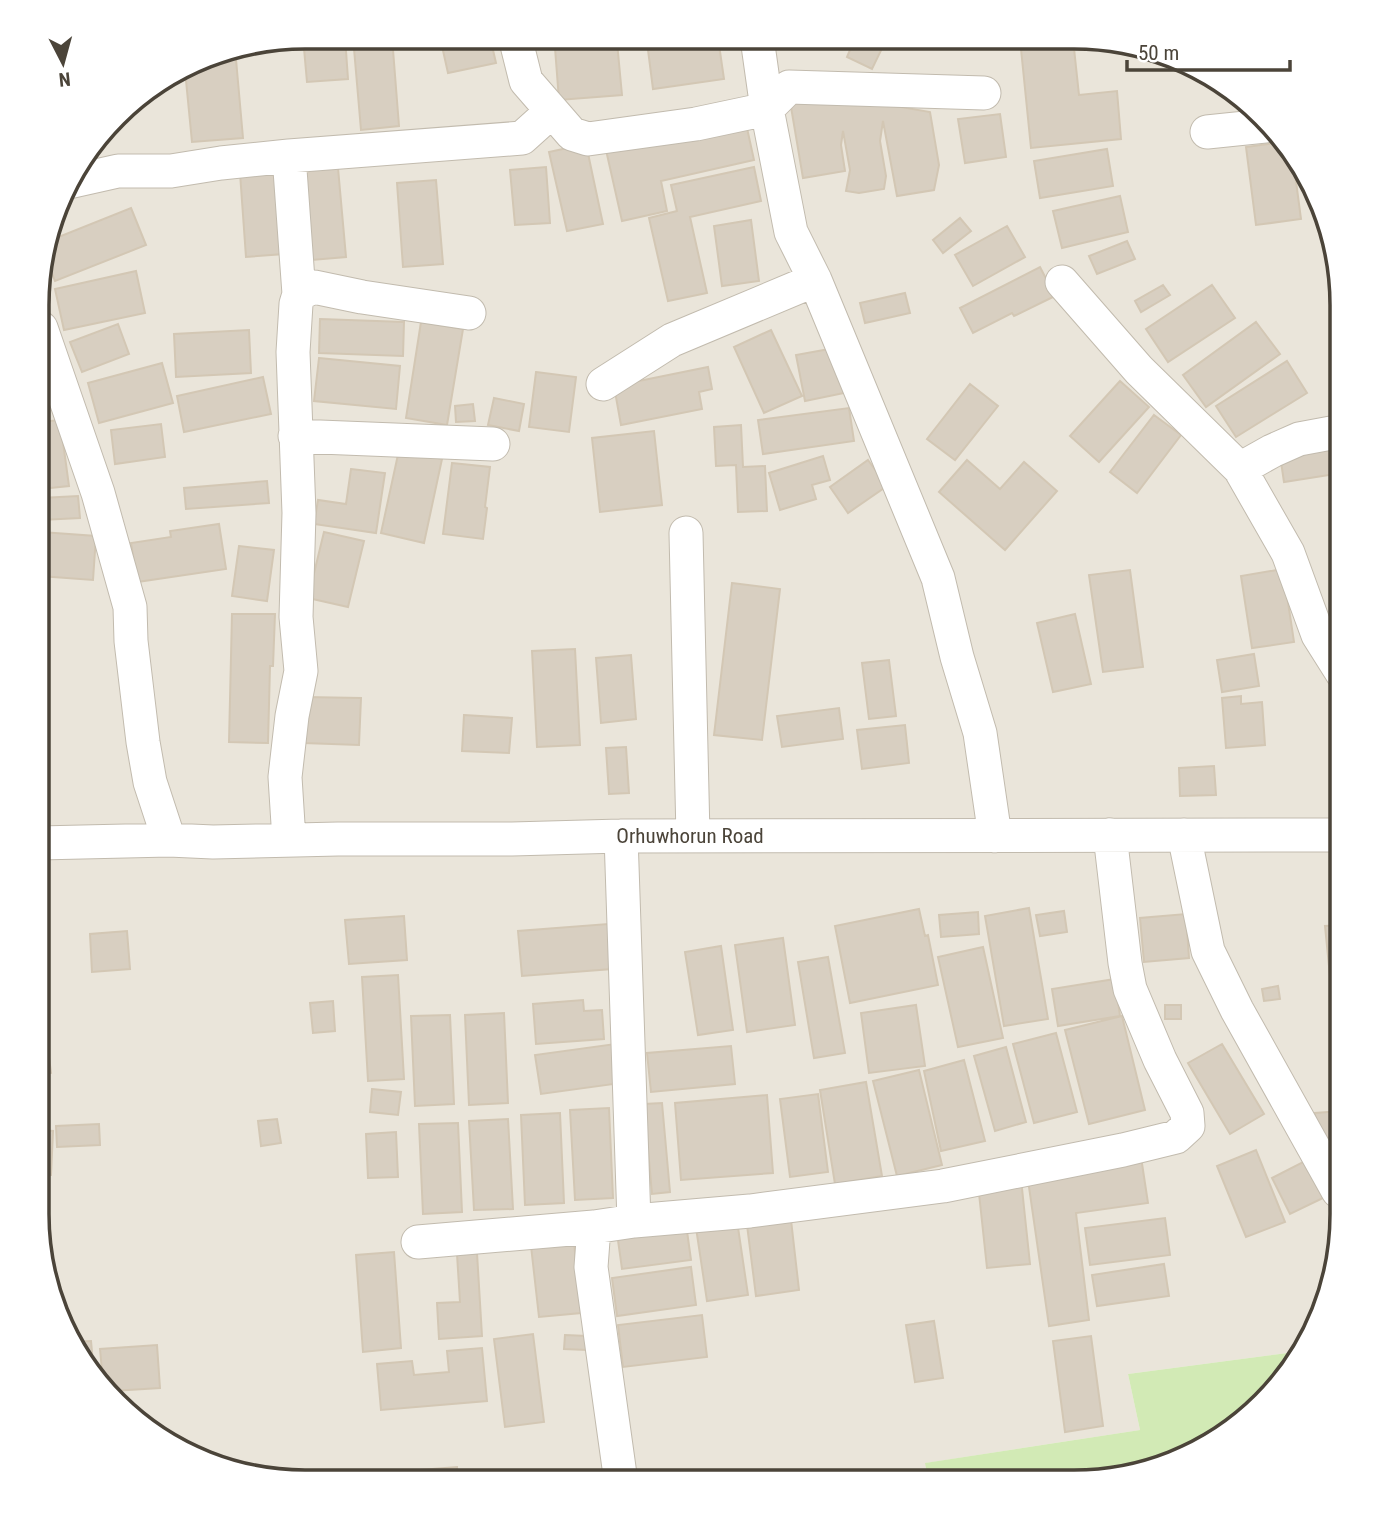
<svg xmlns="http://www.w3.org/2000/svg" width="1379" height="1519" viewBox="0 0 1379 1519" font-family="'Roboto Condensed',sans-serif">
  <style>
    .residential { fill: #eae5da }
    .green { fill: #d2eab5 }
    .building { fill: #d8cfc1; stroke: #d3c7b4; stroke-width: 2 }
    .lines { fill: none; stroke-linecap: round; stroke-linejoin: round }
    .minor-casing { stroke: #c2bbae; stroke-width: 35 }
    .minor { stroke: #fff; stroke-width: 33 }
    .labels { text-anchor: middle; stroke-width: 6; stroke-linejoin: round; paint-order: stroke }
    .street-label { font-size: 21px; fill: #4b4439; stroke: #fff }
    .rim { fill: none; stroke: #4b4439; stroke-width: 3.5 }
  </style>
  <rect width="100%" height="100%" fill="#f6f3ec"/>
  <!-- residential -->
  <path class="residential" d="M305,37L1108,39L1208,73L1297,156L1328,219L1342,288V1231L1306,1348L1303,1351L1128,1374L1140,1430L926,1463L929,1482H288L171,1446L82,1363L51,1300L37,1231L42,253L73,171L129,103L219,51Z"/>
  <!-- green -->
  <path class="green" d="M1303,1351L1223,1437L1160,1468L1091,1482H929L925,1463L1140,1430L1128,1374Z"/>
  <!-- building -->
  <path class="building" d="M303,37H345L348,79L307,82Z
    M353,37H392L399,126L361,130Z
    M440,37H490L496,63L448,73Z
    M718,38L724,79L653,89L648,50L658,49L657,44L693,39V42Z
    M855,38H887L872,69L847,57Z
    M1020,39H1073L1079,95L1117,91L1121,139L1031,148Z
    M617,42L622,95L559,100L555,48Z
    M235,48L243,138L192,142L185,70L219,51Z
    M855,99L930,112L939,165L934,190L897,196L883,121L880,141L886,176L884,189L859,193L846,191L850,170L843,131L841,145L845,171L803,178L791,107L792,100Z
    M1000,114L1006,157L965,163L958,119Z
    M745,119L754,160L661,181L667,211L622,221L606,150Z
    M1282,142L1292,151L1301,219L1256,225L1246,147Z
    M586,144L603,224L567,231L549,152Z
    M1107,149L1113,186L1040,198L1034,161Z
    M546,167L550,223L515,225L510,170Z
    M754,167L761,201L690,217L707,293L668,301L649,218L677,211L671,185Z
    M338,168L346,257L300,261L293,171Z
    M279,171L284,254L246,257L240,173Z
    M436,180L443,264L403,267L397,183Z
    M1120,196L1128,232L1062,248L1053,211Z
    M131,208L146,245L55,281L43,251L46,242Z
    M960,218L971,231L943,253L933,240Z
    M751,220L759,281L722,286L714,226Z
    M1007,226L1025,257L973,286L955,255Z
    M1127,241L1135,259L1097,274L1089,256Z
    M1040,267L1055,296L1014,316L1012,313L973,333L960,308Z
    M136,271L145,313L64,330L55,289Z
    M1163,285L1170,295L1141,312L1135,301Z
    M1212,285L1235,318L1168,362L1146,329Z
    M905,293L910,313L865,323L860,303Z
    M320,319L404,322L403,356L319,353Z
    M421,322L463,329L447,425L406,418Z
    M1256,322L1280,354L1206,407L1183,375Z
    M118,324L129,354L82,372L70,342Z
    M249,330L251,373L176,377L174,334Z
    M771,330L802,396L764,413L734,347Z
    M835,348L844,393L805,401L796,355Z
    M319,358L400,366L396,409L314,401Z
    M1287,361L1307,393L1236,437L1216,406Z
    M162,363L173,403L99,423L88,383Z
    M708,367L712,389L699,392L702,409L621,425L614,386Z
    M536,372L576,377L569,432L529,427Z
    M263,377L271,414L184,432L177,396Z
    M1120,381L1149,407L1099,462L1070,436Z
    M970,384L998,406L955,460L927,439Z
    M494,398L524,404L519,431L488,425Z
    M473,404L475,421L456,422L455,406Z
    M849,408L854,441L763,454L758,420Z
    M1154,415L1181,435L1137,493L1110,472Z
    M60,420L69,486L41,489V422Z
    M161,424L165,457L115,464L111,430Z
    M741,425L743,467L765,466L767,511L738,512L736,465L716,466L714,427Z
    M654,431L662,505L600,512L592,438Z
    M1336,439L1342,473L1284,482L1279,448Z
    M399,450L442,459L424,543L381,533Z
    M823,456L830,480L812,485L816,499L780,510L769,473Z
    M868,460L887,486L848,513L830,487Z
    M967,460L1000,489L1024,462L1057,491L1005,550L939,492Z
    M452,463L490,467L485,507L487,508L483,539L443,534Z
    M351,469L385,473L376,533L314,524L318,500L346,504Z
    M267,481L269,503L186,509L184,488Z
    M78,496L80,518L41,520V498Z
    M219,524L226,569L137,582L131,543L171,537L170,531Z
    M41,532L96,536L93,580L40,576Z
    M324,532L364,541L348,607L308,598Z
    M239,546L274,550L267,601L232,596Z
    M1283,569L1294,642L1252,648L1241,576Z
    M1130,570L1143,667L1103,672L1089,575Z
    M732,583L780,589L762,740L714,735Z
    M232,614H275L273,666H270L268,743L229,742Z
    M1075,614L1091,684L1053,692L1037,623Z
    M575,649L580,745L537,747L532,651Z
    M1254,654L1259,686L1222,692L1217,660Z
    M631,655L636,719L601,723L596,658Z
    M889,660L896,716L869,719L862,663Z
    M1241,696V704L1262,702L1265,745L1226,748L1222,698Z
    M305,697L361,698L359,745L304,743Z
    M839,708L843,739L782,747L777,716Z
    M464,715L512,718L509,753L462,751Z
    M905,725L909,763L862,769L857,730Z
    M626,747L629,793L609,794L606,748Z
    M1214,766L1216,795L1180,796L1179,768Z
    M1029,908L1048,1019L1004,1026L985,916Z
    M919,909L925,936L928,935L938,985L850,1003L835,926Z
    M1064,911L1067,932L1040,936L1036,915Z
    M978,912L979,934L941,937L939,915Z
    M1186,914L1189,958L1144,962L1140,918Z
    M404,916L407,960L349,964L345,920Z
    M608,924L612,969L522,976L518,931Z
    M1342,925V1025L1335,1026L1325,926Z
    M127,931L130,969L92,972L90,934Z
    M783,938L795,1025L747,1032L735,945Z
    M721,946L733,1030L698,1035L685,952Z
    M983,947L1003,1038L958,1047L938,957Z
    M828,957L845,1053L814,1058L798,962Z
    M398,975L404,1079L368,1081L362,977Z
    M1115,979L1120,1016L1058,1026L1052,989Z
    M1278,986L1280,999L1264,1001L1262,989Z
    M583,1000L584,1011L602,1010L604,1039L536,1044L533,1004Z
    M333,1001L335,1031L313,1033L310,1003Z
    M916,1005L925,1066L869,1073L861,1013Z
    M1165,1005H1181V1019H1165Z
    M504,1013L508,1103L469,1105L465,1015Z
    M450,1015L454,1104L415,1106L411,1016Z
    M1122,1016L1145,1110L1089,1124L1065,1030Z
    M44,1019L51,1073L38,1075V1020Z
    M1056,1033L1077,1112L1034,1123L1013,1044Z
    M615,1044L621,1083L541,1094L535,1055Z
    M1222,1044L1264,1114L1230,1134L1188,1063Z
    M731,1046L735,1084L651,1092L647,1053Z
    M1006,1047L1026,1122L995,1131L974,1056Z
    M964,1060L985,1141L941,1151L924,1071Z
    M919,1070L942,1165L897,1176L873,1081Z
    M866,1082L882,1176L835,1184L820,1090Z
    M372,1089L401,1092L398,1115L370,1112Z
    M818,1094L828,1172L790,1177L780,1099Z
    M767,1095L773,1173L681,1180L675,1103Z
    M662,1103L670,1192L652,1194L644,1104Z
    M609,1108L613,1198L575,1200L570,1110Z
    M1341,1111L1342,1137L1316,1139L1315,1113Z
    M560,1113L564,1203L525,1205L521,1115Z
    M277,1119L281,1143L261,1146L258,1121Z
    M508,1119L513,1209L474,1210L469,1121Z
    M458,1123L462,1212L423,1214L419,1124Z
    M99,1124L100,1145L57,1147L56,1126Z
    M38,1130L53,1131L51,1175L38,1174Z
    M396,1132L398,1177L368,1178L366,1134Z
    M1256,1150L1285,1222L1246,1237L1217,1166Z
    M1141,1157L1148,1203L1076,1213L1089,1320L1049,1326L1027,1173Z
    M1305,1161L1323,1198L1290,1214L1272,1178Z
    M1021,1179L1030,1264L987,1268L978,1184Z
    M790,1211L799,1290L756,1296L746,1217Z
    M736,1214L748,1295L707,1301L695,1221Z
    M1165,1218L1170,1255L1090,1265L1085,1228Z
    M686,1224L691,1260L622,1269L617,1233Z
    M573,1232L581,1313L539,1317L530,1237Z
    M394,1252L401,1348L363,1352L356,1255Z
    M477,1253L482,1336L439,1339L437,1303L460,1302L457,1254Z
    M1164,1264L1169,1296L1097,1306L1092,1275Z
    M691,1267L696,1305L617,1316L612,1278Z
    M702,1315L707,1357L623,1367L618,1325Z
    M934,1321L943,1378L915,1382L906,1325Z
    M533,1334L544,1422L505,1427L494,1339Z
    M565,1335L587,1336V1350L564,1349Z
    M1091,1336L1103,1426L1065,1432L1053,1341Z
    M91,1341L94,1374L82,1363L72,1342Z
    M157,1345L160,1388L112,1391L103,1382L100,1349Z
    M482,1348L487,1401L381,1410L377,1364L412,1361L414,1375L449,1372L447,1351Z
    M457,1467L458,1482H370L369,1474Z"/>
  <g class="lines">
    <!-- minor casing -->
    <g class="minor-casing">
      <path id="minor" d="M515,37L526,81L572,134L588,139L696,124L767,109L789,87L984,93
        M757,38L767,109L791,232L815,280L938,578L957,657L980,733L995,836
        M1207,132L1265,126
        M289,156L299,294
        M69,182L118,171H171L221,163L289,156L522,138L552,111
        M1062,282L1139,370L1240,469L1288,553L1318,635L1342,673
        M41,328L98,493L130,607L131,641L143,742L150,782L169,840
        M603,384L672,340L815,280
        M295,436L493,444
        M1240,469L1272,451L1299,439L1342,431
        M686,533L693,836
        M1184,835L1208,951L1237,1010L1338,1191
        M621,836L634,1221
        M289,840L285,777L292,716L301,671L296,617L299,513L293,352L296,304L299,294L314,287L362,297L469,313
        M39,843L169,840L213,842L338,839H512L621,836L1342,835
        M594,1227L591,1267L621,1482
        M418,1242L594,1227L634,1221L750,1211L943,1186L1123,1150L1176,1137L1188,1126L1187,1113L1160,1060L1130,989L1125,963L1110,835"/>
    </g>
    <!-- minor -->
    <use href="#minor" class="minor"/>
  </g>
  <g class="labels">
    <!-- street labels -->
    <g class="street-label">
      <text x="690" y="843">Orhuwhorun Road</text>
    </g>
  </g>
  <!-- crop -->
  <path d="M0 0H1379V1519H0ZM305 49H1074A256 256 0 0 1 1330 305V1214A256 256 0 0 1 1074 1470H305A256 256 0 0 1 49 1214V305A256 256 0 0 1 305 49Z" fill="#fff" fill-rule="evenodd"/>
  <path class="rim" d="M305 49H1074A256 256 0 0 1 1330 305V1214A256 256 0 0 1 1074 1470H305A256 256 0 0 1 49 1214V305A256 256 0 0 1 305 49Z"/>
  <!-- north arrow -->
  <g transform="translate(63 63) rotate(174)" stroke="#ffffff" stroke-width="5" paint-order="stroke">
  <path d="M0-5L12 26L0 18L-12 26Z" fill="#4b4439"/>
  <text y="-10" font-size="19" font-weight="bold" text-anchor="middle" fill="#4b4439">N</text>
  </g>
  <!-- scale -->
  <path d="M1127 60v10h163v-10" fill="none" stroke="#4b4439" stroke-width="3.5"/>
  <text x="1138" y="60" font-size="21" fill="#4b4439" stroke="#ffffff" stroke-width="5" paint-order="stroke">50 m</text>
</svg>
